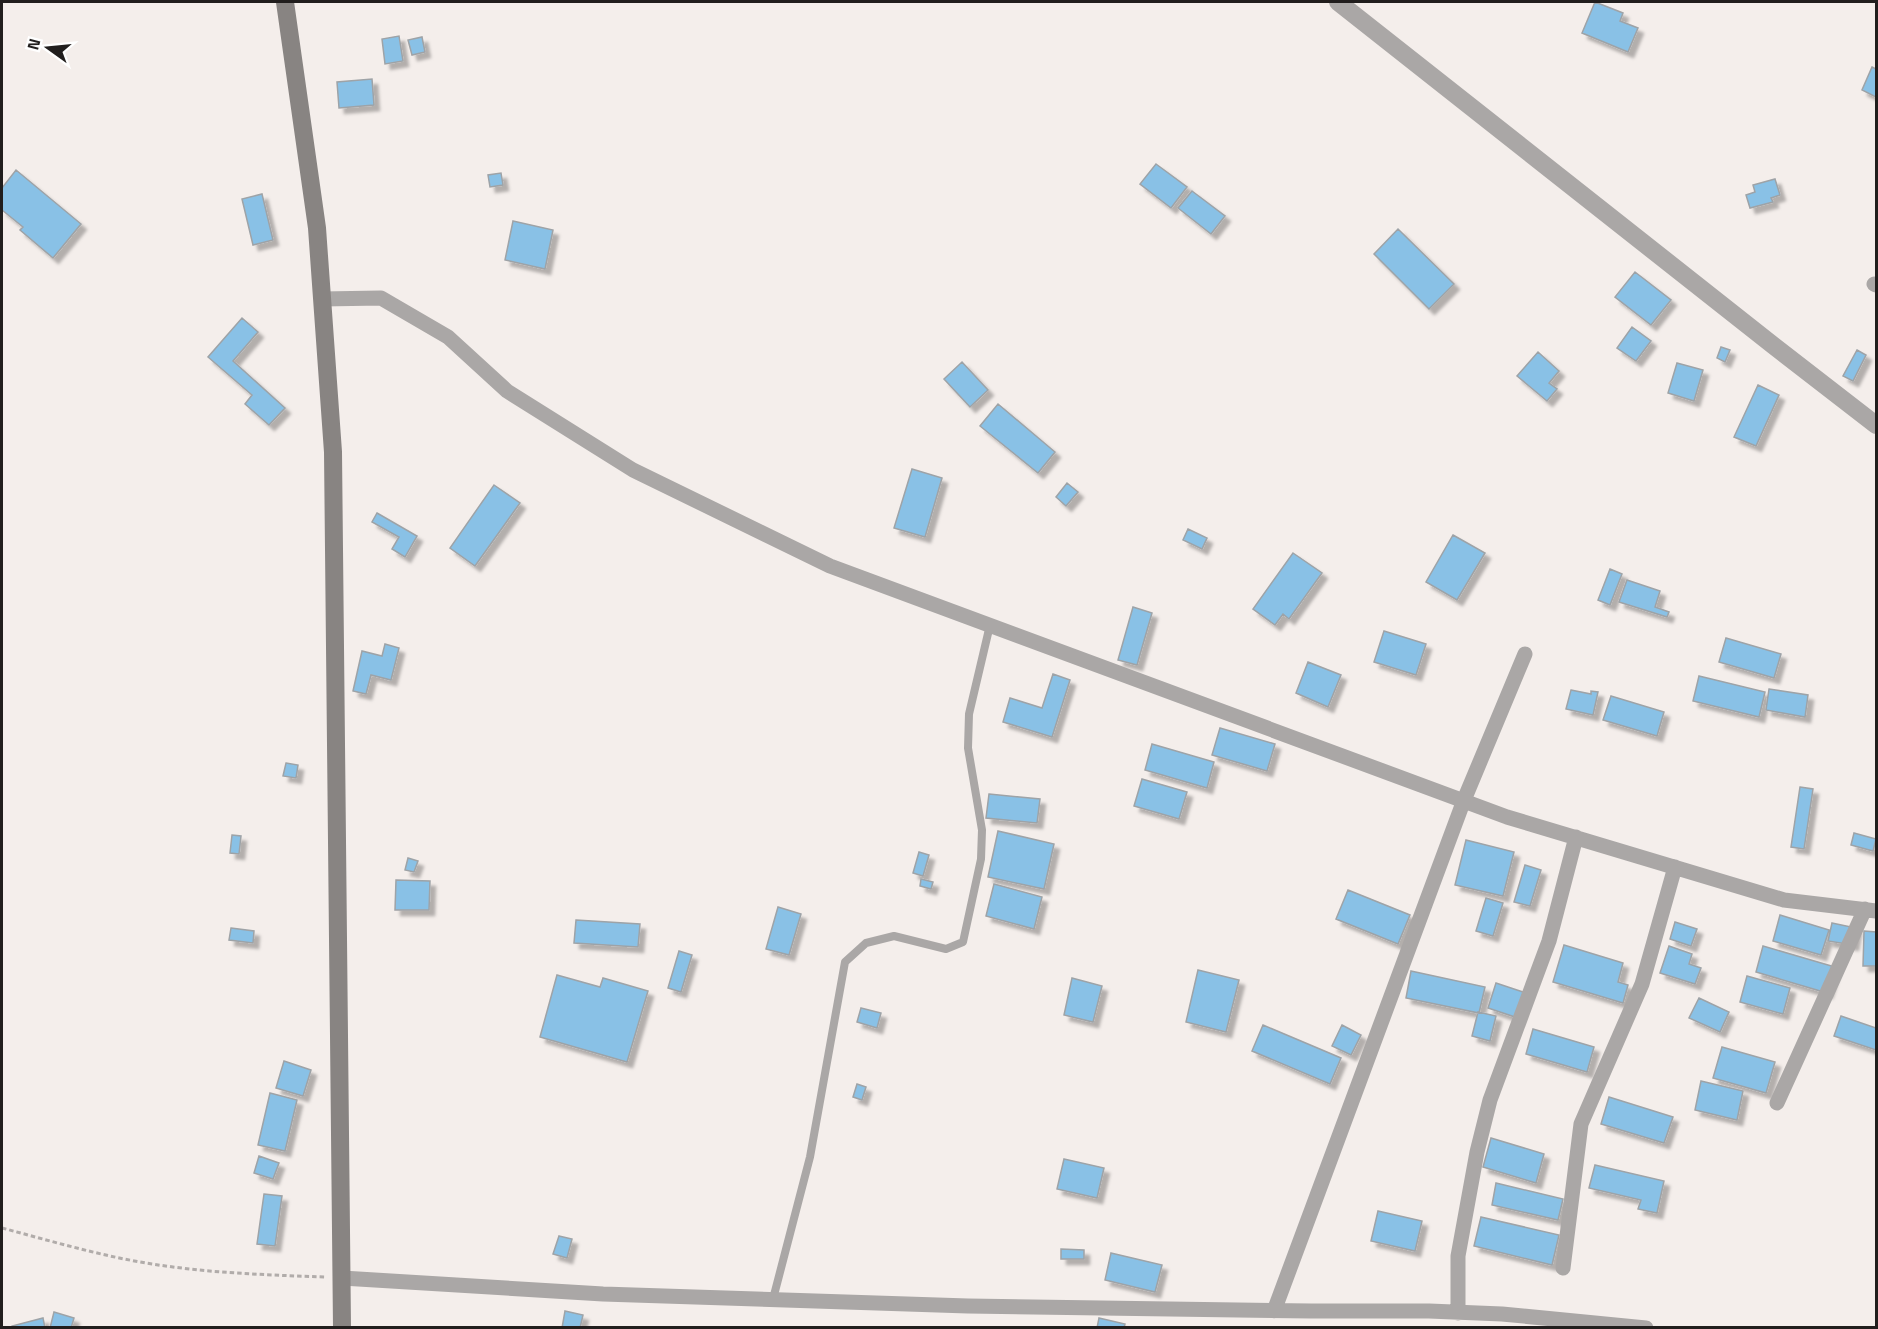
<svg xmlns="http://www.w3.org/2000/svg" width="1878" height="1329" viewBox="0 0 1878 1329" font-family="'Titillium Web',sans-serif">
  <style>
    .building { fill: #89c1e6; stroke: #9ea3a7; stroke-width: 1.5; filter: url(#shadow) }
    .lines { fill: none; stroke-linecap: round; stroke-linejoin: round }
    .path { stroke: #b1acaa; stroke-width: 3; stroke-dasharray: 4.5 3; stroke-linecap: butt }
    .service { stroke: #aaa7a6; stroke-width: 8 }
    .minor { stroke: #aaa7a6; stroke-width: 15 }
    .tertiary { stroke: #aaa7a6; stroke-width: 18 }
    .secondary { stroke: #888482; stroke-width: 18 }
  </style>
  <defs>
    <filter id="shadow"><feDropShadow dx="5.5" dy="5.5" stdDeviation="1.5" flood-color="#0004"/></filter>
  </defs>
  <rect width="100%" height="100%" fill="#f4eeeb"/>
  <!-- building -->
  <path class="building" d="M1595,2L1623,13L1620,21L1638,28L1628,52L1582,33Z
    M399,36L403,61L385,64L382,39Z
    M422,37L425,52L412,55L408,40Z
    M1872,67L1876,69V97L1862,90Z
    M372,79L374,105L339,108L337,82Z
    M1156,164L1187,187L1171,208L1140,184Z
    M16,170L81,224L53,258L20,230L23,227L2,210V188Z
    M501,173L503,185L490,187L488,175Z
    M1775,179L1780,195L1771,198L1773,202L1750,208L1746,195L1755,192L1753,185Z
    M1192,191L1225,216L1211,234L1178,208Z
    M262,194L273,240L253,245L242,199Z
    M513,221L553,230L545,269L505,260Z
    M1398,229L1454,284L1429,309L1374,254Z
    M1635,272L1671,300L1651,325L1615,297Z
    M242,318L258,332L233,361L285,408L269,425L245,404L252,395L208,357Z
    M1632,327L1651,341L1636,361L1617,348Z
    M1721,347L1730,350L1725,362L1717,358Z
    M1857,350L1866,355L1853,381L1843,376Z
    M1538,352L1559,371L1549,383L1557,389L1547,401L1517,376Z
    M962,362L988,390L970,407L944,379Z
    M1677,363L1703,370L1694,401L1668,393Z
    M1758,385L1779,395L1756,446L1734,437Z
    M998,404L1055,452L1038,473L980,426Z
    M912,469L942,478L925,537L894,528Z
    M1067,483L1078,492L1066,506L1056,497Z
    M494,485L520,503L475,566L450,548Z
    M377,513L417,536L405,557L392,549L399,537L372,522Z
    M1188,529L1207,538L1202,549L1183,540Z
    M1453,535L1485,553L1457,600L1426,582Z
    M1293,553L1322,573L1289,619L1283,614L1275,625L1253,609Z
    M1610,569L1622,574L1610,605L1598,600Z
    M1627,580L1660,591L1655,607L1669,612L1667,617L1619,602Z
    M1133,607L1152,613L1137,665L1118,660Z
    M1384,631L1426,644L1416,675L1374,662Z
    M1726,638L1781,654L1774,678L1719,662Z
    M385,644L399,648L391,680L371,675L366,694L353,691L362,651L382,656Z
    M1308,662L1341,675L1328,707L1296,693Z
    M1053,674L1070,680L1052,737L1003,722L1010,698L1042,708Z
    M1699,676L1765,692L1759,717L1693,701Z
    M1769,689L1808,695L1805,717L1766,710Z
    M1571,690L1591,694V691L1598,692L1593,715L1566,709Z
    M1611,696L1664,712L1657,736L1603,720Z
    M1220,728L1275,744L1267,771L1212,755Z
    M1152,744L1214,762L1207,788L1145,770Z
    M286,763L298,765L296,778L283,776Z
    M1142,779L1187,792L1179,819L1134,806Z
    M1800,787L1813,789L1804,849L1791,847Z
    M989,794L1040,799L1037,823L986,818Z
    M998,831L1054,844L1044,889L988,877Z
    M1854,833L1876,839L1873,851L1851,845Z
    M232,835L241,836L239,854L230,853Z
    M1466,840L1514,852L1503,896L1455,885Z
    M919,852L929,855L923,876L913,873Z
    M408,858L418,861L414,872L405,870Z
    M1525,865L1541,870L1530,906L1514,902Z
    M921,879L933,882L931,889L920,886Z
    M396,880L430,881L429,910H395Z
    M994,884L1042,897L1034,929L986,916Z
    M1348,890L1410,915L1398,944L1336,919Z
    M1486,898L1503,903L1493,936L1476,931Z
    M778,907L801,914L789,955L766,949Z
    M1780,915L1829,930L1821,955L1773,941Z
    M576,920L640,924L638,947L574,943Z
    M1675,922L1697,929L1691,946L1670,939Z
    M1832,923L1856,928L1853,945L1828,941Z
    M231,928L254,931L253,943L229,940Z
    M1864,931L1876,932V966H1863Z
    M1564,945L1623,963L1618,982L1628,985L1623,1003L1553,982Z
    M1669,946L1692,954L1689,964L1701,968L1695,984L1660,973Z
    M1763,946L1835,967L1827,993L1756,972Z
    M679,951L692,955L681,992L668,988Z
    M1198,970L1239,980L1226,1032L1186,1022Z
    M1411,971L1485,987L1479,1013L1406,998Z
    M557,975L600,987L603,978L648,991L627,1062L540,1037Z
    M1747,976L1790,988L1783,1014L1740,1002Z
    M1072,978L1102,986L1093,1022L1064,1015Z
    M1496,983L1526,993L1518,1018L1488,1008Z
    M1699,998L1729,1012L1720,1032L1689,1018Z
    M861,1008L881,1013L877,1028L857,1022Z
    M1478,1012L1496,1016L1490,1041L1472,1036Z
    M1841,1016L1876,1028V1050L1834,1036Z
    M1263,1025L1341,1058L1330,1084L1252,1051Z
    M1342,1025L1361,1035L1351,1055L1332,1046Z
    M1533,1029L1594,1047L1587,1072L1526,1054Z
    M1722,1047L1775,1062L1766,1093L1713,1078Z
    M284,1061L311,1070L303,1096L276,1088Z
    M1701,1081L1743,1091L1737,1120L1695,1110Z
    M857,1084L866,1087L862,1100L853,1097Z
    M270,1093L297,1100L285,1151L258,1145Z
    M1609,1097L1673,1117L1664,1143L1601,1124Z
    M1491,1138L1544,1154L1536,1183L1483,1167Z
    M259,1156L279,1163L273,1179L254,1173Z
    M1064,1159L1104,1168L1097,1198L1057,1189Z
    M1595,1165L1664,1181L1657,1213L1638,1209L1641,1200L1589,1188Z
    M1496,1183L1563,1199L1558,1220L1492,1205Z
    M264,1194L282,1196L275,1246L257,1244Z
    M1378,1211L1422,1221L1415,1251L1371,1241Z
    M1481,1217L1559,1235L1552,1265L1474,1246Z
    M559,1236L572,1239L567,1258L553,1254Z
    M1061,1249L1084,1250V1259H1061Z
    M1111,1253L1162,1265L1155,1292L1105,1280Z
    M565,1311L583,1315L580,1328H562Z
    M54,1312L74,1318L71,1328H50Z
    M43,1318L45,1328H12V1326Z
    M1099,1318L1125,1324L1124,1328H1097Z"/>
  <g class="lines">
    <!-- path -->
    <path class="path" d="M2,1228C51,1241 101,1256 152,1264C209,1273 267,1275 325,1277"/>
    <!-- service -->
    <path class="service" d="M773,1299L810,1157L845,962L866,943L894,936L946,949L963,942L981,859L982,830L968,748L969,714L990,625"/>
    <!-- minor -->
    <path class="minor" d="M1874,284L1876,285
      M322,299L381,298L448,337L507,391L633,470L830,566L1507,817L1784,900L1876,911
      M1777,1103L1865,909
      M1563,1268L1581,1124L1642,984L1675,867
      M342,1278L603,1294L968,1306L1311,1311H1429L1502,1314L1646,1328
      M1274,1311L1464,800L1525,654
      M1458,1313V1256L1477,1152L1490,1100L1549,941L1576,837"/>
    <!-- tertiary -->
    <path class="tertiary" d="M1338,2L1774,346L1876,425"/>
    <!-- secondary -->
    <path class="secondary" d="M285,2L317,228L333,452L342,1328"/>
  </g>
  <!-- border -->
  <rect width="1878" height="1329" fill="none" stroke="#211e1d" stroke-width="6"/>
  <!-- north arrow -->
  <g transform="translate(48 48) rotate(285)" stroke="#ffffff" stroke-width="4.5" paint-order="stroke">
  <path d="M0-4.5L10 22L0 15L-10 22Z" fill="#211e1d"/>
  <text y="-9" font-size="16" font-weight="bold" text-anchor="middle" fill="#211e1d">N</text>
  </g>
</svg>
